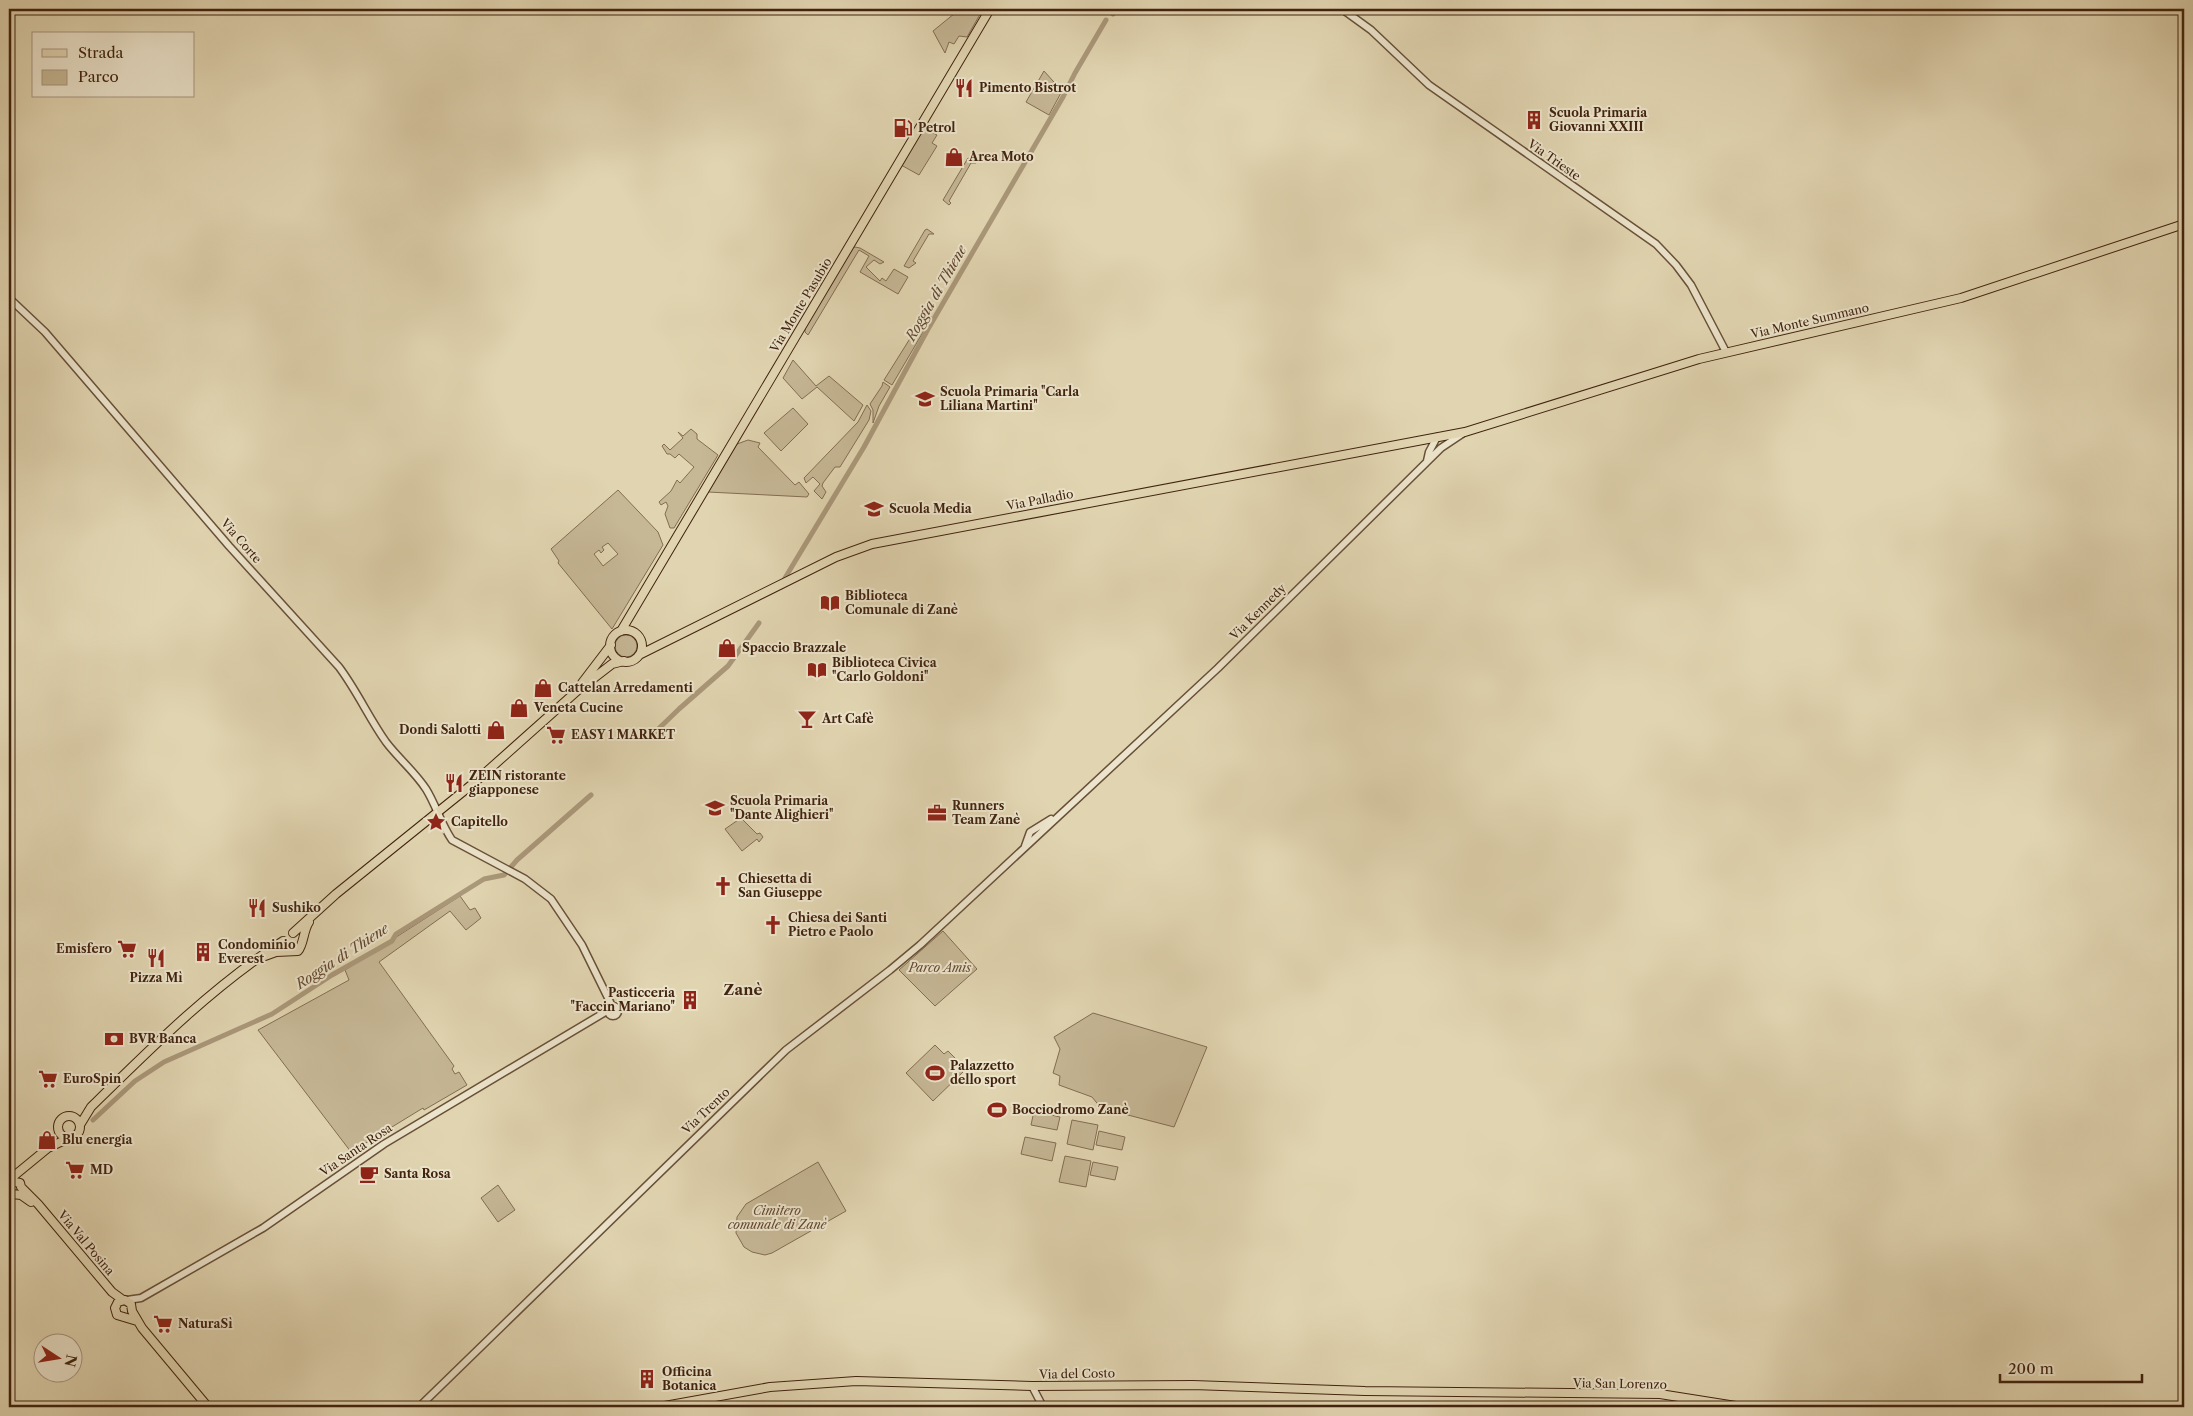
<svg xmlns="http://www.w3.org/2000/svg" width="2193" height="1416" viewBox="0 0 2193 1416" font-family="'Libre Caslon Text',serif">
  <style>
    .green { fill: #c6b795; stroke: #836d52; fill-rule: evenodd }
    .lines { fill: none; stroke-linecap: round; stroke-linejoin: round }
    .stream { stroke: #80694f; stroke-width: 1 }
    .canal { stroke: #aa987a; stroke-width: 5 }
    .minor-casing { stroke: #685037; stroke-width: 9 }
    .major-casing { stroke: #40230e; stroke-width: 10 }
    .minor { stroke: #ece4cc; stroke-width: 6 }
    .major { stroke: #e1d5b1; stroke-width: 8 }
    .labels { text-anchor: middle; stroke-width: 4; stroke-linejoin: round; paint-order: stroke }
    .poi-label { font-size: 12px; font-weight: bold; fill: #40230e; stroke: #ece4cc; text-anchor: start }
    .street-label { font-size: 12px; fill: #40230e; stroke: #ece4cc }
    .park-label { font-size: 12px; font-style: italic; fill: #624830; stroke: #ece4cc }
    .water-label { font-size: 14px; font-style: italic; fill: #60462e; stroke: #ece4cc }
    .quarter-label { font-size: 15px; font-weight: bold; fill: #40230e; stroke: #ece4cc }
  </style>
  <rect width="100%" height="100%" fill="#e1d5b1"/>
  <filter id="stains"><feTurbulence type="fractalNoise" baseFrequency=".004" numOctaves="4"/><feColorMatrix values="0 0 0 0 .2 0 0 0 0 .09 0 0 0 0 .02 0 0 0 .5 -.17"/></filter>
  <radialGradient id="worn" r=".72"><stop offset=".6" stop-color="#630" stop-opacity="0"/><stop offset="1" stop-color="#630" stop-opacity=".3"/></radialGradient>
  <!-- green -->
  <path class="green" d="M960,9H983L967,37L959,36L954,44L949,42L945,53L933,31Z
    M1044,71L1062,91L1049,115L1026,102Z
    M926,124L932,128L933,133L937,135L932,143L937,146L919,175L901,165Z
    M968,158L975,161L976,163H971L949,201L951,203L949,205L943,200Z
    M927,229L934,234H929L913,261L916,263L909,268L904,266L925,230Z
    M855,247L860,248L884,262L880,264L874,260L866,267L880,281L882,278L886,281L894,269L908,277L898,294L860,272L869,256L859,250L808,335L805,332V329L850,249Z
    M924,313L932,317L892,385L884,380L921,321Z
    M793,360L816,386L829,376L863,405L854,421L817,387L802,399L783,378Z
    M883,382L890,387L879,406L873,423V410L870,404L882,386Z
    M867,405L871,411L869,420L840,467H835L823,483L822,486L826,492L822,499L814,491L820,484L813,477L806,483L804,478L858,422Z
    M793,408L808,424L781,451L764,433Z
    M691,429L697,434V439L718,455L674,528H670L665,514L668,506L666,502L661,505L659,502L671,491L677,480L680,483L694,467L679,454L675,458L670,454H667L662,446L664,444L670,450L683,438L678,432L683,436Z
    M748,440L760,443L758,447L795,485L799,482L809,494L807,497L708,492L737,444Z
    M618,490L658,532L663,545L612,629L558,563L559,561L551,549ZM608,543L618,554L603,566L594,554L599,550L601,553L604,550L602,547Z
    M615 646a11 11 0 1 1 22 0a11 11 0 1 1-22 0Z
    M741,818L757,834L760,833L763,837L759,842L757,839L742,851L725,829Z
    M460,896L470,910L475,908L481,918L466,930L450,911L379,962L454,1066L452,1069L455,1074L459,1072L467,1085L424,1110L423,1108L351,1152L258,1030L349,980L345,970Z
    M943,931L977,969L935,1006L899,970Z
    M1093,1013L1207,1047L1174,1127L1101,1108L1092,1097L1059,1085L1060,1076L1053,1073L1060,1049L1054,1037Z
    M935,1045L944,1054L948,1051L956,1059L954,1062L963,1072L933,1101L906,1073Z
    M1034,1111L1060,1117L1057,1130L1031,1125Z
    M1072,1120L1098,1125L1093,1150L1067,1144Z
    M1099,1131L1125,1137L1122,1150L1096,1145Z
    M1025,1137L1056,1143L1052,1161L1021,1154Z
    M1065,1156L1091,1161L1086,1187L1059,1182Z
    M818,1162L846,1211L772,1253L765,1255L752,1252L744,1247L736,1233L737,1217L746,1204Z
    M1093,1162L1118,1167L1115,1180L1090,1175Z
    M498,1185L515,1210L498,1222L481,1198Z"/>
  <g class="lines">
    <!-- stream -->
    <path class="stream" d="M1599,1407L1639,1405L1683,1407"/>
    <!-- canal -->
    <path class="canal" d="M1113,14L1116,9
      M785,578L864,447L928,329L1063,97L1075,73L1106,20
      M649,738L679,709L728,666L759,623
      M93,1120L135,1081L164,1062L272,1014L332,975L392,941L396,934L484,879L504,875L517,860L591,795"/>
    <!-- minor casing -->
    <g class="minor-casing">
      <path id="minor" d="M1342,9L1371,30L1429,85L1656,244L1676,265L1691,285L1726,352
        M9,298L45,332L229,546L339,667C357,691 369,718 386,742C398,758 415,772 426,789C436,805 441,824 452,840L525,879L551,899L582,945L612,1006
        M1427,461L1429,452L1437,437
        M1025,846L1030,832L1051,819
        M608 1011a5 5 0 1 1 10 0a5 5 0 1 1-10 0Z
        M127,1300L141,1298L263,1228L384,1144L607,1011
        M1032,1386L1043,1407
        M419,1407L786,1050L890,970L920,945L1218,668L1441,448L1462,434"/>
    </g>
    <!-- major casing -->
    <g class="major-casing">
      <path id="major" d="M610 646a16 16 0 1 1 32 0a16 16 0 1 1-32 0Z
        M621,631L990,9
        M639,655L836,557L872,544L1465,432L1699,359L1961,298L2184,224
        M582,683L611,645
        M293,933L336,894L475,782L577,691L612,664L624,661
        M265,956L276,952L298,951C304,944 303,931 309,922
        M58 1127a11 11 0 1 1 22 0a11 11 0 1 1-22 0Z
        M80,1125L91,1107C152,1047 211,988 283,941
        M9,1180L48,1148L69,1138
        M9,1181L20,1183L21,1187L38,1204L112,1292L123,1300
        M12,1194L21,1195L31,1202
        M137,1321L117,1315L115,1308L118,1302L125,1300L131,1304L132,1311L142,1328L208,1407
        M659,1407L770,1387L856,1381L1032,1386L1193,1385L1365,1391L1660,1394L1742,1407"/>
    </g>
    <!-- minor -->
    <use href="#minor" class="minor"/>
    <!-- major -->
    <use href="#major" class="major"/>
  </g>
  <!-- icons -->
  <defs>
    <g id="restaurant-bare" transform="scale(1.5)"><path d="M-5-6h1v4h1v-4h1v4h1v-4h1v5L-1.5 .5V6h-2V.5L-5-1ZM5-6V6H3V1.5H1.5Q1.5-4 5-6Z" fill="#8f2418" stroke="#ece4cc" stroke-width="2.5" paint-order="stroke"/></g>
    <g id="building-bare" transform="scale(1.5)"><path d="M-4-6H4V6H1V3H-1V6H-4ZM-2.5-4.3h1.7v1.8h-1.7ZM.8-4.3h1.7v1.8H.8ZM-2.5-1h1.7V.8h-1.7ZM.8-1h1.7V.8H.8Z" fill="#8f2418" stroke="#ece4cc" stroke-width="2.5" paint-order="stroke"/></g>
    <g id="fuel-bare" transform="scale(1.5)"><path d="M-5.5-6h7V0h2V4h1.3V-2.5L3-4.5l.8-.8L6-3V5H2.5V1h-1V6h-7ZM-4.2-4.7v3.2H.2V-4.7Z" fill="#8f2418" stroke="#ece4cc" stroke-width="2.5" paint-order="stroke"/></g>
    <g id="shop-bare" transform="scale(1.5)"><path d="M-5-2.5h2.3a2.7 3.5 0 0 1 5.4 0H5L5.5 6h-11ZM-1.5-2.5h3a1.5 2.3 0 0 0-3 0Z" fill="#8f2418" stroke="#ece4cc" stroke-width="2.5" paint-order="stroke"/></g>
    <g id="school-bare" transform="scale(1.5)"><path d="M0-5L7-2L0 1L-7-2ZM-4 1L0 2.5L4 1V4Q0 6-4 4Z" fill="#8f2418" stroke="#ece4cc" stroke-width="2.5" paint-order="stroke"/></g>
    <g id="library-bare" transform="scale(1.5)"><path d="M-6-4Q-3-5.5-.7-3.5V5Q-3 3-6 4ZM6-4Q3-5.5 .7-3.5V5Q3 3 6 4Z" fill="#8f2418" stroke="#ece4cc" stroke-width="2.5" paint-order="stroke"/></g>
    <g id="bar-bare" transform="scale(1.5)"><path d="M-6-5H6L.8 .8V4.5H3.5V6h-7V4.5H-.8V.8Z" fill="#8f2418" stroke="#ece4cc" stroke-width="2.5" paint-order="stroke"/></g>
    <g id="supermarket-bare" transform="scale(1.5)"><path d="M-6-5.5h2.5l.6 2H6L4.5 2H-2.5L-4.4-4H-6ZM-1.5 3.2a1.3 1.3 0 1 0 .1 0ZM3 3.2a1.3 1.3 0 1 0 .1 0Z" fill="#8f2418" stroke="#ece4cc" stroke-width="2.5" paint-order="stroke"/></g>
    <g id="office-bare" transform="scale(1.5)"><path d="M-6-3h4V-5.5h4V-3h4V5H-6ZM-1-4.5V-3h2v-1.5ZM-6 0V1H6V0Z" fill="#8f2418" stroke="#ece4cc" stroke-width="2.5" paint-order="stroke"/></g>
    <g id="sight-bare" transform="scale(1.5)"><path d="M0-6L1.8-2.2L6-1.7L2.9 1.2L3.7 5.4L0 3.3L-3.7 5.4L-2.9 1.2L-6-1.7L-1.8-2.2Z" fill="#8f2418" stroke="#ece4cc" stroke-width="2.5" paint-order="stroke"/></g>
    <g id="church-bare" transform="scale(1.5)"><path d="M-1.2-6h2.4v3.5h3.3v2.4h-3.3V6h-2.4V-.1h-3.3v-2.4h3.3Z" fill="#8f2418" stroke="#ece4cc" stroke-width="2.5" paint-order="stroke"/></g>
    <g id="bank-bare" transform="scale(1.5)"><path d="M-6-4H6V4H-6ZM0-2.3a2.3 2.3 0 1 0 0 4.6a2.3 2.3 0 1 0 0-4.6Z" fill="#8f2418" stroke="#ece4cc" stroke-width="2.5" paint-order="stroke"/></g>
    <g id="stadium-bare" transform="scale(1.5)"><path d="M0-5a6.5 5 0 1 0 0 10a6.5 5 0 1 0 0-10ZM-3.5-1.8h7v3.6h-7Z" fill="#8f2418" stroke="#ece4cc" stroke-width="2.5" paint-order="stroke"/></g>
    <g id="cafe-bare" transform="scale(1.5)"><path d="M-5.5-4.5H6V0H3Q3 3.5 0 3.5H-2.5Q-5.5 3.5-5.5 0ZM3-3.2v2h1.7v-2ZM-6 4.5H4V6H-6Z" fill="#8f2418" stroke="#ece4cc" stroke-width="2.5" paint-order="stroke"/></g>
  </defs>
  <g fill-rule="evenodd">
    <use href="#restaurant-bare" x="964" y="88"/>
    <use href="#building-bare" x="1534" y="120"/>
    <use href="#fuel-bare" x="903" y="128"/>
    <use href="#shop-bare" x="954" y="157"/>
    <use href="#school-bare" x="925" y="399"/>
    <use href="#school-bare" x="874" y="509"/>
    <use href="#library-bare" x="830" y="603"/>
    <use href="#shop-bare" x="727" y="648"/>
    <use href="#library-bare" x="817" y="670"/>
    <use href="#shop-bare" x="543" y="688"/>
    <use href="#shop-bare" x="519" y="708"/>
    <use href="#bar-bare" x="807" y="719"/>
    <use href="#shop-bare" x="496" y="730"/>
    <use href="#supermarket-bare" x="556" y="735"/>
    <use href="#restaurant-bare" x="454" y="783"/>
    <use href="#school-bare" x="715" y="808"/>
    <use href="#office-bare" x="937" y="813"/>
    <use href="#sight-bare" x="436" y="822"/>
    <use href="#church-bare" x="723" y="886"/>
    <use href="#restaurant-bare" x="257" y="908"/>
    <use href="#church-bare" x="773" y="925"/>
    <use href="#supermarket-bare" x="127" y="949"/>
    <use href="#building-bare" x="203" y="952"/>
    <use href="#restaurant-bare" x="156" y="958"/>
    <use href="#building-bare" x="690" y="1000"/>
    <use href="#bank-bare" x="114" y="1039"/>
    <use href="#stadium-bare" x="935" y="1073"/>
    <use href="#supermarket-bare" x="48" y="1079"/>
    <use href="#stadium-bare" x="997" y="1110"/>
    <use href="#shop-bare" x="47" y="1140"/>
    <use href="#supermarket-bare" x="75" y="1170"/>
    <use href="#cafe-bare" x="369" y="1174"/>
    <use href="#supermarket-bare" x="163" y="1324"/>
    <use href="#building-bare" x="647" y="1379"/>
  </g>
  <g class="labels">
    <!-- poi labels -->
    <g class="poi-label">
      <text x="979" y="92">Pimento Bistrot</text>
      <text x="1549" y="117">Scuola Primaria<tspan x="1549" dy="14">Giovanni XXIII</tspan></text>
      <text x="918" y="132">Petrol</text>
      <text x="969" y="161">Area Moto</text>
      <text x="940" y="396">Scuola Primaria "Carla<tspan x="940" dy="14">Liliana Martini"</tspan></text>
      <text x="889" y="513">Scuola Media</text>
      <text x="845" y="600">Biblioteca<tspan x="845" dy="14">Comunale di Zanè</tspan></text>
      <text x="742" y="652">Spaccio Brazzale</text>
      <text x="832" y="667">Biblioteca Civica<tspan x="832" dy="14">"Carlo Goldoni"</tspan></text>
      <text x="558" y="692">Cattelan Arredamenti</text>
      <text x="534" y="712">Veneta Cucine</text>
      <text x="822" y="723">Art Cafè</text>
      <text x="481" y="734" text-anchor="end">Dondi Salotti</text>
      <text x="571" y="739">EASY 1 MARKET</text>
      <text x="469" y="780">ZEIN ristorante<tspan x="469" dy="14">giapponese</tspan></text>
      <text x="730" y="805">Scuola Primaria<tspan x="730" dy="14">"Dante Alighieri"</tspan></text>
      <text x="952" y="810">Runners<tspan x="952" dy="14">Team Zanè</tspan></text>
      <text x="451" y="826">Capitello</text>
      <text x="738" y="883">Chiesetta di<tspan x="738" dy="14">San Giuseppe</tspan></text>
      <text x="272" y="912">Sushiko</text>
      <text x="788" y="922">Chiesa dei Santi<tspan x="788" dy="14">Pietro e Paolo</tspan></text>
      <text x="218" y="949">Condominio<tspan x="218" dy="14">Everest</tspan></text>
      <text x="112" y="953" text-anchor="end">Emisfero</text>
      <text x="156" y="982" text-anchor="middle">Pizza Mì</text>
      <text x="675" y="997" text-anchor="end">Pasticceria<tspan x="675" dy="14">"Faccin Mariano"</tspan></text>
      <text x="129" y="1043">BVR Banca</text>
      <text x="950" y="1070">Palazzetto<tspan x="950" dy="14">dello sport</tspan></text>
      <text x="63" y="1083">EuroSpin</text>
      <text x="1012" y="1114">Bocciodromo Zanè</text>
      <text x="62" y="1144">Blu energia</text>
      <text x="90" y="1174">MD</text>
      <text x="384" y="1178">Santa Rosa</text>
      <text x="178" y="1328">NaturaSì</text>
      <text x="662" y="1376">Officina<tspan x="662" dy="14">Botanica</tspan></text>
    </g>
    <!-- street labels -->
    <g class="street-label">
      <text transform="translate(1554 160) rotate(35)" y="4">Via Trieste</text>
      <text transform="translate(801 305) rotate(-59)" y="4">Via Monte Pasubio</text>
      <text transform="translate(1810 321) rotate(-13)" y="4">Via Monte Summano</text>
      <text transform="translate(1040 500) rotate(-11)" y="4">Via Palladio</text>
      <text transform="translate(241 541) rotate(49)" y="4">Via Corte</text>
      <text transform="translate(1258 612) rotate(-45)" y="4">Via Kennedy</text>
      <text transform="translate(706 1111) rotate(-44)" y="4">Via Trento</text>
      <text transform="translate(356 1150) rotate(-34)" y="4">Via Santa Rosa</text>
      <text transform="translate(86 1243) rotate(50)" y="4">Via Val Posina</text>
      <text transform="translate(1077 1374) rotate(-1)" y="4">Via del Costo</text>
      <text transform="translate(1620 1384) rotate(1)" y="4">Via San Lorenzo</text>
    </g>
    <!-- park labels -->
    <g class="park-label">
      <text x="940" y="972">Parco Amis</text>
      <text x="777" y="1215">Cimitero<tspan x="777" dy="14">comunale di Zanè</tspan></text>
    </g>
    <!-- water labels -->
    <g class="water-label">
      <text transform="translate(936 293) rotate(-60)" y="5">Roggia di Thiene</text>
      <text transform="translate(342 956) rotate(-33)" y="5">Roggia di Thiene</text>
    </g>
    <!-- quarter labels -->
    <g class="quarter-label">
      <text x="743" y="995">Zanè</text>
    </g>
  </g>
  <!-- margin -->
  <rect width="2193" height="1416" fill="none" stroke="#e1d5b1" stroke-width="30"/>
  <rect x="10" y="10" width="2173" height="1396" fill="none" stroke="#40230e" stroke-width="2.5"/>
  <rect x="15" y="15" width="2163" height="1386" fill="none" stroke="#40230e"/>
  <!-- legend -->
  <rect x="32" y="32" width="162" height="65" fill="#ece4cc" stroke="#a79780"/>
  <rect x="42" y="49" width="25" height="8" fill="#e1d5b1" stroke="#a79780"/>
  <text x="78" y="58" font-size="15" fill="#40230e">Strada</text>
  <rect x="42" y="70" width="25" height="15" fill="#c6b795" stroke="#a79780"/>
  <text x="78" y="82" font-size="15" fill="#40230e">Parco</text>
  <!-- north arrow -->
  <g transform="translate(58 1358) rotate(102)"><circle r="24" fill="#ece4cc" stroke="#a79780"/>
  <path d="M0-4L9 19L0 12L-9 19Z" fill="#8f2418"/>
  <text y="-8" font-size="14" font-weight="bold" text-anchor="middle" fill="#40230e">N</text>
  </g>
  <!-- scale -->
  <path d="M2000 1374v8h142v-8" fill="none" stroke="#40230e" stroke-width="2.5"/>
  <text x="2008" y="1374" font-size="15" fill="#40230e" stroke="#ece4cc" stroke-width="4" paint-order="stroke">200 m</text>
  <rect width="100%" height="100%" filter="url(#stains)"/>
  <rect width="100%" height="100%" fill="url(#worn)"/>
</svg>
